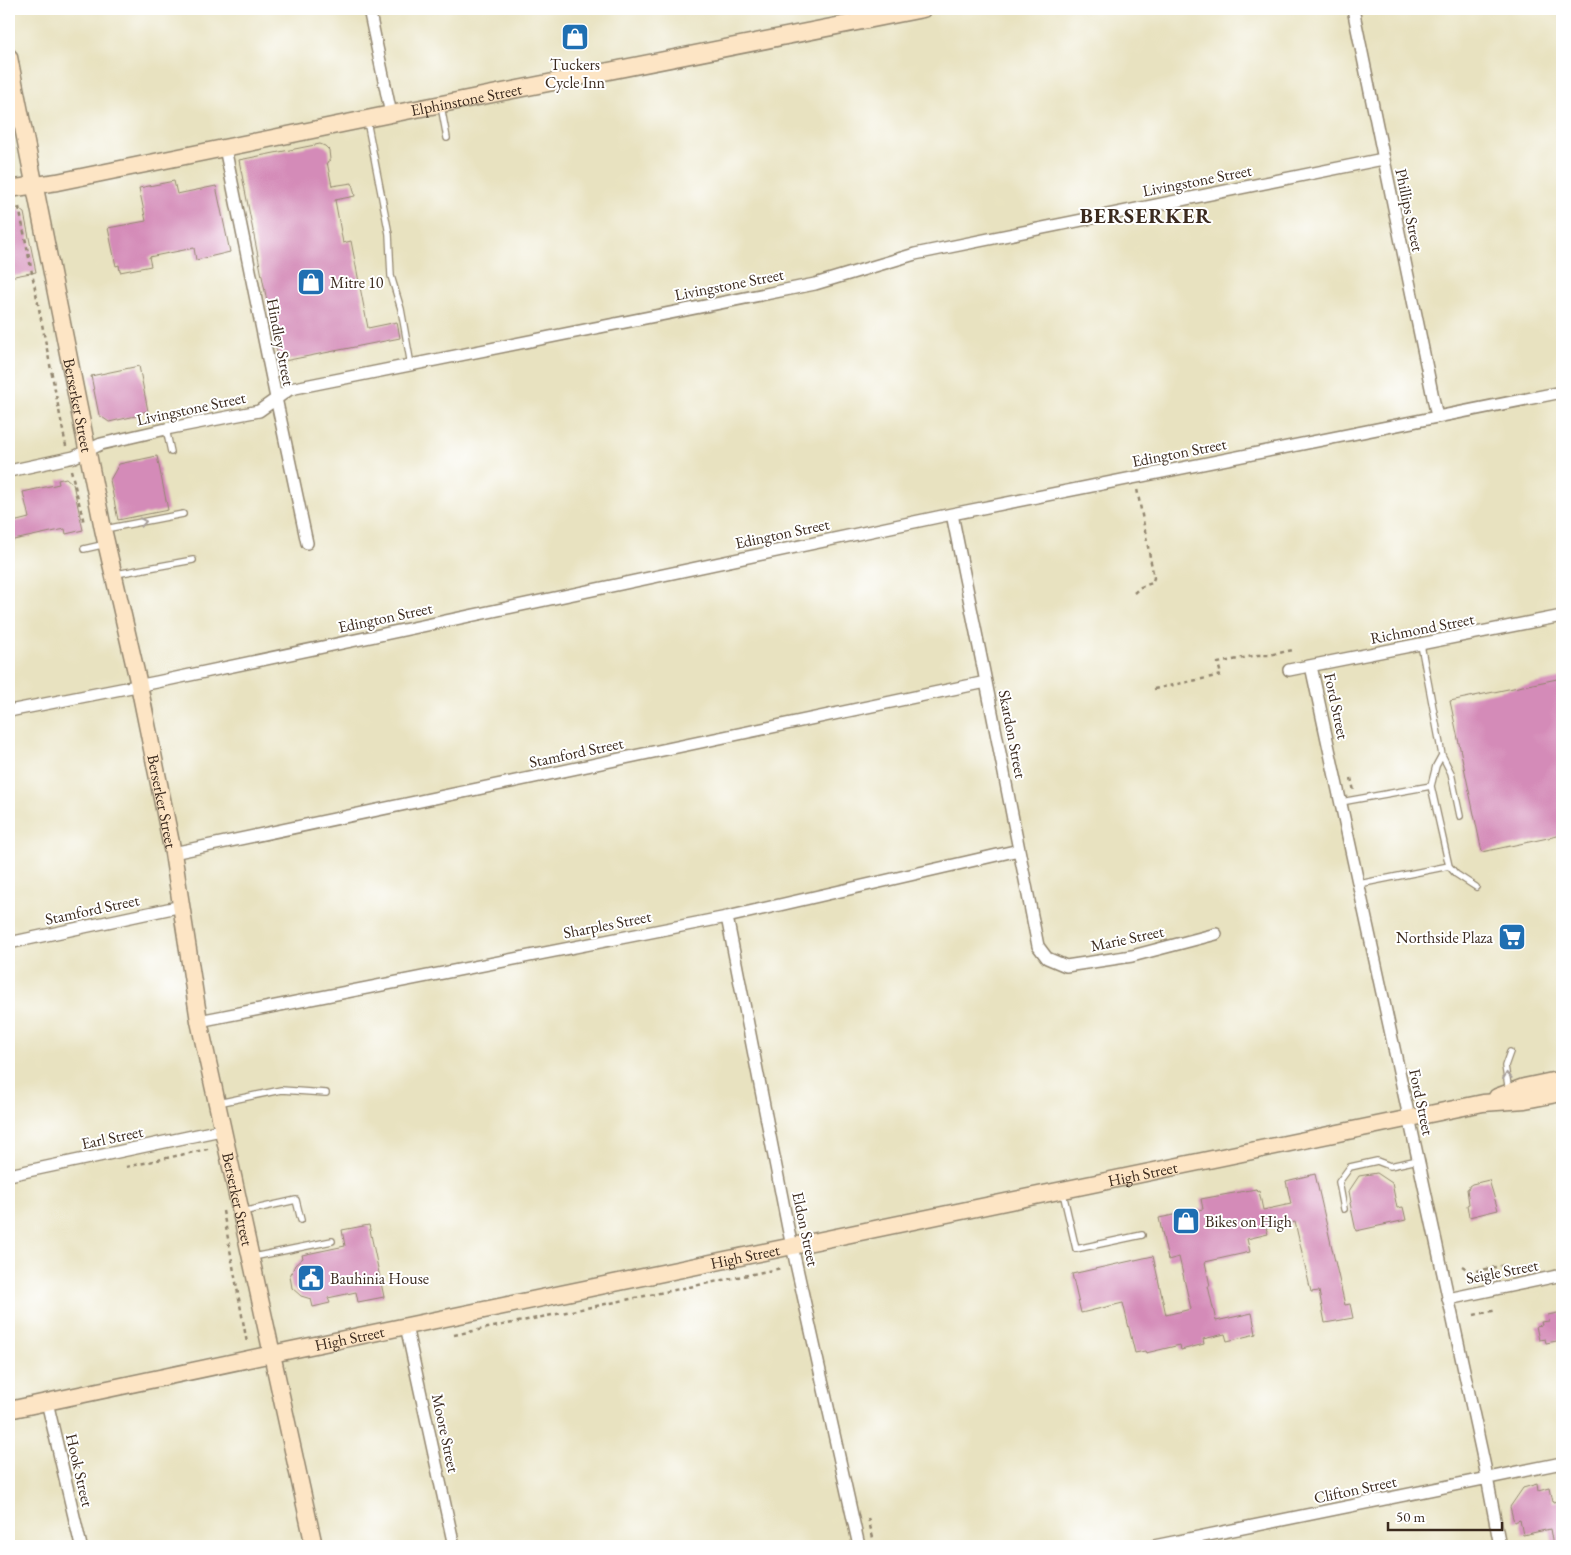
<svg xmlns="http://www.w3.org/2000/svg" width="1571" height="1555" viewBox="0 0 1571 1555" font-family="'EB Garamond',serif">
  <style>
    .building { fill: #d48bb8 }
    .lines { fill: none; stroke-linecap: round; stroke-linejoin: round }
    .lane-casing { stroke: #92866f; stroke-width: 8 }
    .street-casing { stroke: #92866f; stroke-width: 14 }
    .secondary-casing { stroke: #92866f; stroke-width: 19 }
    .path { stroke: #92866f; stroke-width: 2.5; stroke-dasharray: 4 4; stroke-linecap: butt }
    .lane { stroke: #fff; stroke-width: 5.5 }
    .street { stroke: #fff; stroke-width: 11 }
    .secondary { stroke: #fde5c5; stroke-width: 16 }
    .oneway { stroke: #a79f9a }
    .labels { text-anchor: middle; stroke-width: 4; stroke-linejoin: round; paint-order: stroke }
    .poi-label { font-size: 16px; fill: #3b2a1e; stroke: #fff; text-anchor: start }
    .street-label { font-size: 16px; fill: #3b2a1e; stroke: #fff }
    .district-label { font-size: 21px; font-weight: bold; letter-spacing: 1px; fill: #3b2a1e; stroke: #fff }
  </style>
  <rect width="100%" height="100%" fill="#fff"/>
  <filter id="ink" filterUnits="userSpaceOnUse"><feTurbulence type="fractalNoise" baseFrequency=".02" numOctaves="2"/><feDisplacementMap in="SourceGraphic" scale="10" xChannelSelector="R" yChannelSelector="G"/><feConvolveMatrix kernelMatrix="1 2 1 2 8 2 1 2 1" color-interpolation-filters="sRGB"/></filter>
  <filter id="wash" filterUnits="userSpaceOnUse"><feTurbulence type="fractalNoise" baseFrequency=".0096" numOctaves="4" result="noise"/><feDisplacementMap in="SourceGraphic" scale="20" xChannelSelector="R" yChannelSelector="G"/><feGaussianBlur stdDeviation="1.12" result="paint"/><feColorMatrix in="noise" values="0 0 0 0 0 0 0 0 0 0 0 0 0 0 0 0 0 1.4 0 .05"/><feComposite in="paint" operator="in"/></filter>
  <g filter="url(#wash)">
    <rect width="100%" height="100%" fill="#e8e2c0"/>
    <g id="blocks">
      <!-- building -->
      <path class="building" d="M320,144L325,146L329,150L330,160L327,162L332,186L352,183L355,196L335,200L343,243L351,241L368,328L397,322L400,338L279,362L239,160Z
        M174,181L177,194L216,186L230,252L196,260L194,248L149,257L151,266L120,272L119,265L116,266L108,228L146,221L139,188Z
        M9,202L24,213L36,272L9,277Z
        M139,366L148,411L139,413L140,415L109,422L99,415L91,376Z
        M157,456L168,510L118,520L110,480L119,464Z
        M66,478L73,484L83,530L66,534L65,529L9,541V525L13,524V522L29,518L23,492L59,484L58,480Z
        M1562,678V835L1482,852L1450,701Z
        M1377,1173L1392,1183L1397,1208L1403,1207L1406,1220L1356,1231L1350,1203L1351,1202L1349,1191L1359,1176Z
        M1315,1174L1345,1305L1350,1304L1353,1318L1325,1323L1319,1291L1311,1292L1295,1222L1266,1228L1268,1234L1247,1239L1250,1252L1205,1262L1210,1286H1208L1216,1321L1252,1313L1256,1334L1227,1341L1225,1334L1203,1339L1204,1344L1181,1350L1180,1345L1146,1353L1145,1351L1135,1353L1123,1303L1081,1313L1072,1274L1153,1256L1166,1315L1191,1309L1179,1257L1168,1260L1159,1218L1203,1209L1201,1199L1256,1189L1257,1192L1259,1191L1263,1210L1291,1204L1286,1181Z
        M1489,1180L1498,1210L1469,1217L1467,1205L1469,1204L1467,1189L1469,1188V1186L1472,1184Z
        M369,1225L384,1297L358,1302L356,1292L328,1298L330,1303L313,1307L311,1299L301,1296L292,1288L290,1276L295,1265L303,1258L302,1255L345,1246L342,1230Z
        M1562,1312V1340L1546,1343L1545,1339L1539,1340L1536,1326L1542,1325L1541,1322L1549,1321L1548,1315Z
        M1537,1484L1538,1491L1550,1488L1553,1502L1562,1500V1546H1553L1550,1529L1523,1535L1520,1520L1514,1522L1510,1507L1523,1488Z"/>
    </g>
  </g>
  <g filter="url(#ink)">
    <use href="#blocks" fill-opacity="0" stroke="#92866f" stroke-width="1"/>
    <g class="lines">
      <!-- lane casing -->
      <g class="lane-casing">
        <path id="lane" d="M441,106L447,138
          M367,121L389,234L391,276L401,309L411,365
          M166,429L171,452
          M105,529L183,514
          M84,549L106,544
          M116,574L193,560
          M1421,645L1442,755L1451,773L1460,816
          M1431,786L1436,766L1442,755
          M1341,802L1431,786L1449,866
          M1359,884L1449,866L1456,874L1476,887
          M1509,1092L1505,1066L1510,1052
          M218,1103L281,1090L326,1093
          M1063,1193L1076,1249L1142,1235
          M1344,1209L1339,1182L1350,1167L1377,1161L1390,1166L1418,1160
          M242,1212L296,1200L301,1220
          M253,1257L332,1241"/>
      </g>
      <!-- street casing -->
      <g class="street-casing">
        <path id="street" d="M369,9L391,114
          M1353,9L1437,417
          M225,148L276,398L307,543
          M9,471L74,457L101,444L166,429L259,411L290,389L815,284L915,254L1383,159
          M952,514L986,682L1038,946L1047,958L1066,966L1132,956L1216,934
          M1311,666L1485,1467L1500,1546
          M1289,670L1562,616
          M9,711L157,682L952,514L1562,392
          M173,853L986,682
          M727,917L788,1228L859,1546
          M9,943L182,906
          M199,1021L727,917L1019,850
          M9,1175L221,1130
          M1448,1299L1562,1275
          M406,1326L454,1546
          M47,1402L81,1546
          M1154,1546L1562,1463"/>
      </g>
      <!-- secondary casing -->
      <g class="secondary-casing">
        <g id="secondary">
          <path id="s1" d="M9,57L103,529L139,685L173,853L199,1021L314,1546"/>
          <path id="s2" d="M9,189L57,182L391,114L923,9"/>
          <path d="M1497,1097L1524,1087L1562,1079"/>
          <path id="s3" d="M9,1410L291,1350L1483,1103L1525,1100L1562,1093"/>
        </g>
      </g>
      <!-- path -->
      <path class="path" d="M9,159L11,173
        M19,207L66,446
        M71,470L84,523
        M1134,593L1141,587L1152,583L1154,578L1137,489
        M1154,689L1221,675L1218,663L1258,655H1269L1293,650
        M1351,778L1354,791
        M126,1167L212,1148
        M223,1211L247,1343
        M1462,1266L1472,1272L1506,1265
        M1474,1315L1497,1310
        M454,1335L782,1268
        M868,1518L875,1546"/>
      <!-- lane -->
      <use href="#lane" class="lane"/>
      <!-- street -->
      <use href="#street" class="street"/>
      <!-- secondary -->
      <use href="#secondary" class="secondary"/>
    </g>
    <!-- one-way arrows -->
    <defs><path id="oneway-chevron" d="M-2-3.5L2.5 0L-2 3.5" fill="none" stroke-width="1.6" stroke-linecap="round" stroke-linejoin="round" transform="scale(1.25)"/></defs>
    <g class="oneway">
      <use href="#oneway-chevron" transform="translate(143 522) rotate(-11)"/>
      <use href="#oneway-chevron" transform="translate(1507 1076) rotate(-98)"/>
    </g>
  </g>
  <!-- icons -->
  <defs>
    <g id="shop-square" transform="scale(1.4375)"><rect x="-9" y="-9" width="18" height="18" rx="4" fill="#1f6fb2" stroke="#fff"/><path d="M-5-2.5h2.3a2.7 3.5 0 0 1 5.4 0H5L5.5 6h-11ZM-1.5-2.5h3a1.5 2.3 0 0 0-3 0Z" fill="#fff"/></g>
    <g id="supermarket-square" transform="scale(1.4375)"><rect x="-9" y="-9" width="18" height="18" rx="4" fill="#1f6fb2" stroke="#fff"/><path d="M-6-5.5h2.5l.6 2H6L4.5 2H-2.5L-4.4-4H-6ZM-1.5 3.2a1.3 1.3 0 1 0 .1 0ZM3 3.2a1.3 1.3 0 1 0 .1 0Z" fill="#fff"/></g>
    <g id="civic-square" transform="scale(1.4375)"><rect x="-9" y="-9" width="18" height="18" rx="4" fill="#1f6fb2" stroke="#fff"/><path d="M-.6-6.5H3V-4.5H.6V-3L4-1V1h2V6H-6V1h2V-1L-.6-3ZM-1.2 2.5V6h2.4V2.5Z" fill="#fff"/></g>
  </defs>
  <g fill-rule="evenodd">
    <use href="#shop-square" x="575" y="37"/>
    <use href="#shop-square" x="311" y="282"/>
    <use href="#supermarket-square" x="1512" y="937"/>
    <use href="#shop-square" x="1186" y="1221"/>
    <use href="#civic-square" x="311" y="1278"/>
  </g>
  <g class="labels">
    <!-- poi labels -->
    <g class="poi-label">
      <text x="575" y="70" text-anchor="middle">Tuckers<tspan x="575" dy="18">Cycle Inn</tspan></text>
      <text x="330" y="288">Mitre 10</text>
      <text x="1493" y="943" text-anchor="end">Northside Plaza</text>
      <text x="1205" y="1227">Bikes on High</text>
      <text x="330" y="1284">Bauhinia House</text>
    </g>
    <!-- street labels -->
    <g class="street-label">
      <text dy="6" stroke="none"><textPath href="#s2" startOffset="466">Elphinstone Street</textPath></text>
      <text transform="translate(1197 180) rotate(-11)" y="6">Livingstone Street</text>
      <text transform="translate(1410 210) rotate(78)" y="6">Phillips Street</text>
      <text transform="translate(729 284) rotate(-11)" y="6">Livingstone Street</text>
      <text transform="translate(281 342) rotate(79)" y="6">Hindley Street</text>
      <text dy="6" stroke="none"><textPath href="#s1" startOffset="355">Berserker Street</textPath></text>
      <text transform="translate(191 408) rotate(-12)" y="6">Livingstone Street</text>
      <text transform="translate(1179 452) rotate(-11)" y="6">Edington Street</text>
      <text transform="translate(782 533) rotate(-12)" y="6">Edington Street</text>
      <text transform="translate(385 617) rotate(-12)" y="6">Edington Street</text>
      <text transform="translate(1422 628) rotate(-11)" y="6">Richmond Street</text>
      <text transform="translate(1337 706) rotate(78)" y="6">Ford Street</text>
      <text transform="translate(1013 734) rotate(79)" y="6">Skardon Street</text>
      <text transform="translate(576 752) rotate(-12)" y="6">Stamford Street</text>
      <text dy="6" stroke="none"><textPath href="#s1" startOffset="760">Berserker Street</textPath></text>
      <text transform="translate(92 909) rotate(-12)" y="6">Stamford Street</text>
      <text transform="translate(607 924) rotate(-11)" y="6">Sharples Street</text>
      <text transform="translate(1127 938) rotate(-12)" y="6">Marie Street</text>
      <text transform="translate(1422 1102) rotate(78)" y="6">Ford Street</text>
      <text transform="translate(112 1137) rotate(-12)" y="6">Earl Street</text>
      <text dy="6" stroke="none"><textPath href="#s3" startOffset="1158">High Street</textPath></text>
      <text dy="6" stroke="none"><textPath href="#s1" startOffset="1165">Berserker Street</textPath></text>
      <text transform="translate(806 1229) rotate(78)" y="6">Eldon Street</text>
      <text dy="6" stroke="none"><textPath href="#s3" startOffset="752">High Street</textPath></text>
      <text transform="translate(1502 1271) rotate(-11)" y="6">Seigle Street</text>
      <text dy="6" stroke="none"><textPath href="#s3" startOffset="348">High Street</textPath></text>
      <text transform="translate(446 1433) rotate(78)" y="6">Moore Street</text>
      <text transform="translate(80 1470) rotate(77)" y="6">Hook Street</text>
      <text transform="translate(1355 1489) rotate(-12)" y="6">Clifton Street</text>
    </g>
    <!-- district labels -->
    <g class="district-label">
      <text x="1146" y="223">BERSERKER</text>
    </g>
  </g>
  <!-- margin -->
  <rect width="1571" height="1555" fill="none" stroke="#fff" stroke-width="30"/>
  <!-- scale -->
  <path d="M1388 1522v8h114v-8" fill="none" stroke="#3b2a1e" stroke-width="2.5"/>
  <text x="1396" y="1522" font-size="15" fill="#3b2a1e" stroke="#ffffff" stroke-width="4" paint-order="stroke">50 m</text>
</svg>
